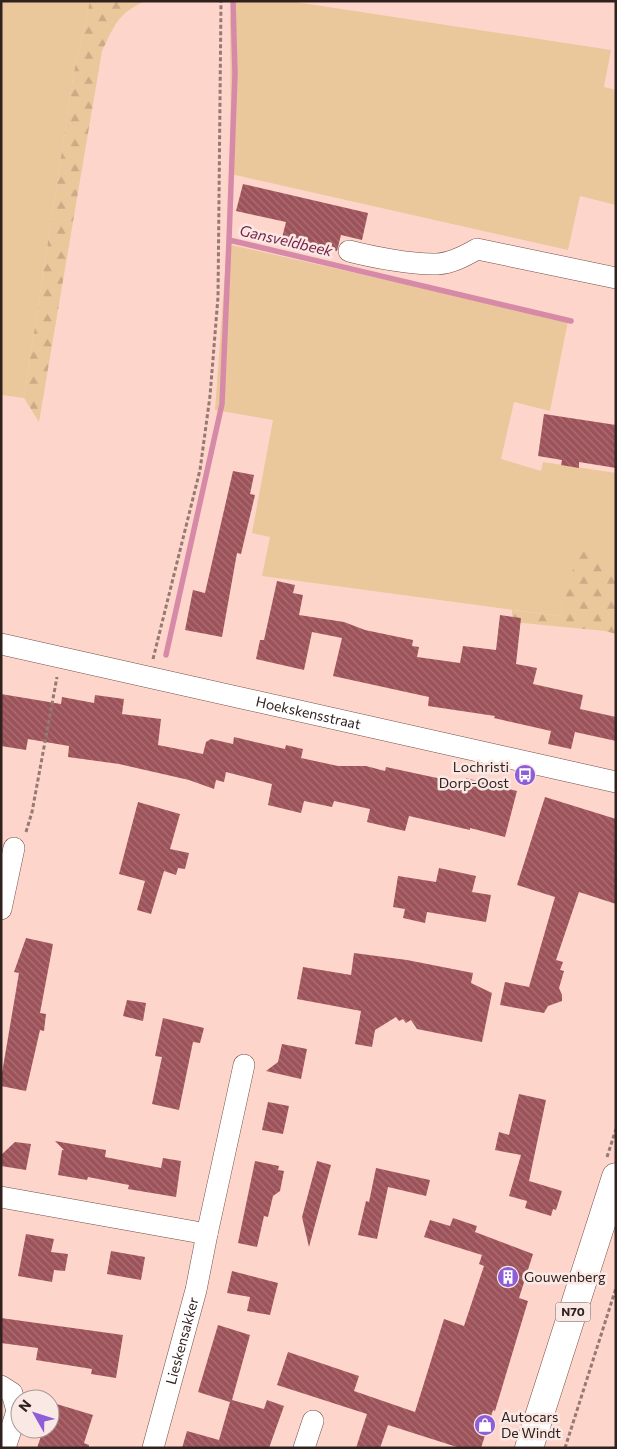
<svg xmlns="http://www.w3.org/2000/svg" width="617" height="1449" viewBox="0 0 617 1449" font-family="Commissioner,sans-serif">
  <style>
    .grass { fill: #ebc79c }
    .forest { fill: url(#forest-firs) }
    .lines { fill: none; stroke-linecap: round; stroke-linejoin: round }
    .stream { stroke: #d78aa7; stroke-width: 5.5 }
    .building { fill: url(#building-back-hatch) }
    .minor-casing { stroke: #724f47; stroke-width: 22 }
    .major-casing { stroke: #724f47; stroke-width: 29 }
    .path { stroke: #957973; stroke-width: 3; stroke-dasharray: 4 2.5; stroke-linecap: butt }
    .minor { stroke: #fff; stroke-width: 21 }
    .major { stroke: #fff; stroke-width: 28 }
    .labels { text-anchor: middle; stroke-width: 5; stroke-linejoin: round; paint-order: stroke }
    .shield { fill: #fae8e4; stroke: #6d5d59; stroke-width: 1 }
    .shield-label { font-size: 12px; font-weight: bold; fill: #30211e }
    .street-label { font-size: 14px; fill: #30211e; stroke: #fae8e4 }
    .poi-label { font-size: 14px; fill: #30211e; stroke: #fae8e4; text-anchor: start }
    .water-label { font-size: 15px; font-style: italic; fill: #781e49; stroke: #fae8e4 }
  </style>
  <defs>
    <pattern id="forest-firs" width="22" height="20" patternUnits="userSpaceOnUse" patternTransform="scale(1.25)"><rect width="22" height="20" fill="#ebc79c"/><path d="M5 1l3.5 6h-7zM16 11l3.5 6h-7z" fill="#caab86"/></pattern>
    <pattern id="building-back-hatch" width="6" height="6" patternUnits="userSpaceOnUse" patternTransform="scale(1.25)"><rect width="6" height="6" fill="#9d5259"/><path d="M-1 5l2 2M0 0l6 6M5-1l2 2" fill="none" stroke="#a87277"/></pattern>
  </defs>
  <rect width="100%" height="100%" fill="#fed5cb"/>
  <!-- grass -->
  <path class="grass" d="M1,1H90L74,72L24,398L1,395Z
    M235,1H289L611,50L604,87L616,90V205L580,196L568,250L231,174L230,18Z
    M227,244L568,321L550,411L514,402L501,459L541,471L543,462L616,473V562L579,550L559,616L262,576L270,537L252,533L273,420L215,410Z"/>
  <!-- forest -->
  <path class="forest" d="M90,1H145C117,14 115,25 102,51L39,422L24,398L74,72Z
    M579,549L616,562V634L605,631L512,622V610L559,616Z"/>
  <g class="lines">
    <!-- stream -->
    <path class="stream" d="M233,1L235,74L229,240L571,321
      M166,655L222,404L229,240"/>
  </g>
  <!-- building -->
  <path class="building" d="M243,184L368,213L362,240L341,235L337,251L282,238L286,222L236,211Z
    M544,414L616,425V468L579,462V468L561,465L562,460L538,456Z
    M233,471L254,475L250,494L255,495L241,554L237,553L222,637L185,630L193,590L205,593Z
    M277,581L295,585L293,593L303,595L299,615L344,622L365,630L413,640L412,646L419,647L417,657L460,663L463,646L496,650L500,615L521,618L516,664L537,668L533,684L583,695L580,709L616,717V741L575,732L571,749L548,744L551,731L494,718L495,716L428,706L429,697L333,676L342,638L312,632L304,670L256,659L260,640H264Z
    M1,694L61,704L62,697L94,703L95,695L124,699L122,714L161,719L158,745L203,754L206,742L211,739L233,744L234,737L285,749L286,745L303,749L301,758L338,766H366L385,771L386,767L465,784L466,778L517,791L505,837L470,828V830L409,816L405,831L388,827L367,822L370,809L334,801L332,807L304,801L301,813L268,805L272,784L226,772L224,782L216,780L214,789L189,780L119,764L68,757L69,746L28,739L26,750L1,746Z
    M545,797L616,819V904L579,892L556,960L563,962L560,970L564,971L559,988L562,995V1001L548,1006L544,1013L500,1005L505,982L529,987L555,897L517,885Z
    M138,802L180,814L170,849L189,853L185,869L178,868L176,875L164,871L151,914L137,910L145,881L119,874Z
    M439,868L476,876L472,892L491,895L486,922L427,912L425,923L403,918L405,909L393,907L398,876L436,882Z
    M26,938L53,944L40,1013L46,1014L44,1031L40,1030L26,1091L1,1086V1079L19,973L14,972Z
    M354,953L407,960L473,973L471,983L492,993L482,1042L417,1029L411,1020L406,1023L403,1019L399,1021L396,1017L375,1030L372,1047L355,1044L361,1011L297,999L303,967L351,975Z
    M127,1000L146,1003L143,1021L123,1016Z
    M163,1018L204,1028L200,1043L193,1042L179,1110L152,1104L162,1057L155,1056Z
    M282,1044L307,1049L301,1079L266,1071L278,1062Z
    M519,1094L546,1100L529,1181L562,1191L556,1210L553,1209L551,1216L525,1208L527,1201L509,1196L521,1155L495,1150L499,1132L509,1135Z
    M268,1102L289,1106L283,1134L262,1130Z
    M55,1141L106,1150L105,1157L161,1168L163,1158L181,1161L176,1197L128,1189L129,1185L88,1177L87,1180L58,1175L62,1150H64Z
    M15,1142L31,1144L26,1170L1,1166V1155Z
    M255,1161L279,1166L278,1170L284,1171L280,1191L273,1196L268,1217L264,1216L257,1247L238,1243Z
    M317,1161L331,1165L309,1247L302,1217Z
    M376,1168L430,1180L426,1196L388,1187L377,1239L358,1235L366,1201L369,1202Z
    M453,1218L477,1226L475,1232L533,1254L519,1298L528,1301L495,1411L493,1410L481,1448H460L388,1425L380,1448H356L367,1414L277,1385L288,1352L359,1376L354,1391L415,1412L444,1319L464,1326L484,1266L479,1264L482,1255L424,1237L430,1220L450,1226Z
    M26,1234L54,1239L51,1252L68,1254L65,1271L54,1270L52,1282L18,1276Z
    M111,1251L145,1257L141,1280L107,1274Z
    M232,1271L278,1283L270,1315L247,1311L250,1297L227,1293Z
    M1,1318L123,1335L116,1378L91,1374L92,1369L36,1360L38,1348L1,1343Z
    M218,1325L250,1335L232,1400L264,1409L267,1400L284,1406L269,1448H182L187,1431L219,1440L230,1402L198,1392Z
    M50,1402L93,1415L84,1443L89,1445V1448H37L43,1430L50,1432Z"/>
  <g class="lines">
    <!-- minor casing -->
    <g class="minor-casing">
      <g id="minor">
        <path d="M349,251C372,257 414,265 437,264C452,263 465,256 477,249L616,278"/>
        <path id="s1" d="M1,644L616,782"/>
        <path d="M1,909L14,848"/>
        <path d="M1,1197L207,1234L244,1065"/>
        <path d="M1,1386L12,1393L17,1411L5,1448"/>
        <path id="s2" d="M153,1448L196,1290L207,1234"/>
        <path d="M304,1448L313,1421"/>
      </g>
    </g>
    <!-- major casing -->
    <g class="major-casing">
      <path id="major" d="M529,1448L616,1177"/>
    </g>
    <!-- path -->
    <path class="path" d="M153,659L200,470L210,396L218,297L221,1
      M26,832L32,812L57,677
      M607,1157L616,1129
      M565,1448L616,1288"/>
    <!-- minor -->
    <use href="#minor" class="minor"/>
    <!-- major -->
    <use href="#major" class="major"/>
  </g>
  <!-- icons -->
  <defs>
    <g id="bus-disc" transform="scale(1.125)"><circle r="9.5" fill="#8d5ed7" stroke="#fae8e4"/><path d="M-5-6H5V4H4V6H2V4H-2V6H-4V4H-5ZM-3.5-4V0h7V-4ZM-3.5 1.2v1.5H-2V1.2ZM2 1.2v1.5H3.5V1.2Z" fill="#fff"/></g>
    <g id="building-disc" transform="scale(1.125)"><circle r="9.5" fill="#8d5ed7" stroke="#fae8e4"/><path d="M-4-6H4V6H1V3H-1V6H-4ZM-2.5-4.3h1.7v1.8h-1.7ZM.8-4.3h1.7v1.8H.8ZM-2.5-1h1.7V.8h-1.7ZM.8-1h1.7V.8H.8Z" fill="#fff"/></g>
    <g id="shop-disc" transform="scale(1.125)"><circle r="9.5" fill="#8d5ed7" stroke="#fae8e4"/><path d="M-5-2.5h2.3a2.7 3.5 0 0 1 5.4 0H5L5.5 6h-11ZM-1.5-2.5h3a1.5 2.3 0 0 0-3 0Z" fill="#fff"/></g>
  </defs>
  <g fill-rule="evenodd">
    <use href="#bus-disc" x="525" y="775"/>
    <use href="#building-disc" x="508" y="1277"/>
    <use href="#shop-disc" x="485" y="1425"/>
  </g>
  <g class="labels">
    <!-- shield labels -->
    <rect class="shield" x="555.5" y="1302.5" width="35" height="19" rx="4"/>
    <g class="shield-label">
      <text x="573" y="1316">N70</text>
    </g>
    <!-- street labels -->
    <g class="street-label">
      <text dy="5" stroke="none"><textPath href="#s1" startOffset="315">Hoekskensstraat</textPath></text>
      <text dy="5" stroke="none"><textPath href="#s2" startOffset="111">Lieskensakker</textPath></text>
    </g>
    <!-- poi labels -->
    <g class="poi-label">
      <text x="509" y="772" text-anchor="end">Lochristi<tspan x="509" dy="16">Dorp-Oost</tspan></text>
      <text x="524" y="1282">Gouwenberg</text>
      <text x="501" y="1422">Autocars<tspan x="501" dy="16">De Windt</tspan></text>
    </g>
    <!-- water labels -->
    <g class="water-label">
      <text transform="translate(286 241) rotate(13)" y="5">Gansveldbeek</text>
    </g>
  </g>
  <!-- border -->
  <rect width="617" height="1449" fill="none" stroke="#30211e" stroke-width="5"/>
  <!-- north arrow -->
  <g transform="translate(35 1414) rotate(309)"><circle r="24" fill="#fae8e4" stroke="#a99895"/>
  <path d="M0-4L9 19L0 12L-9 19Z" fill="#8d5ed7"/>
  <text y="-8" font-size="14" font-weight="bold" text-anchor="middle" fill="#30211e">N</text>
  </g>
</svg>
